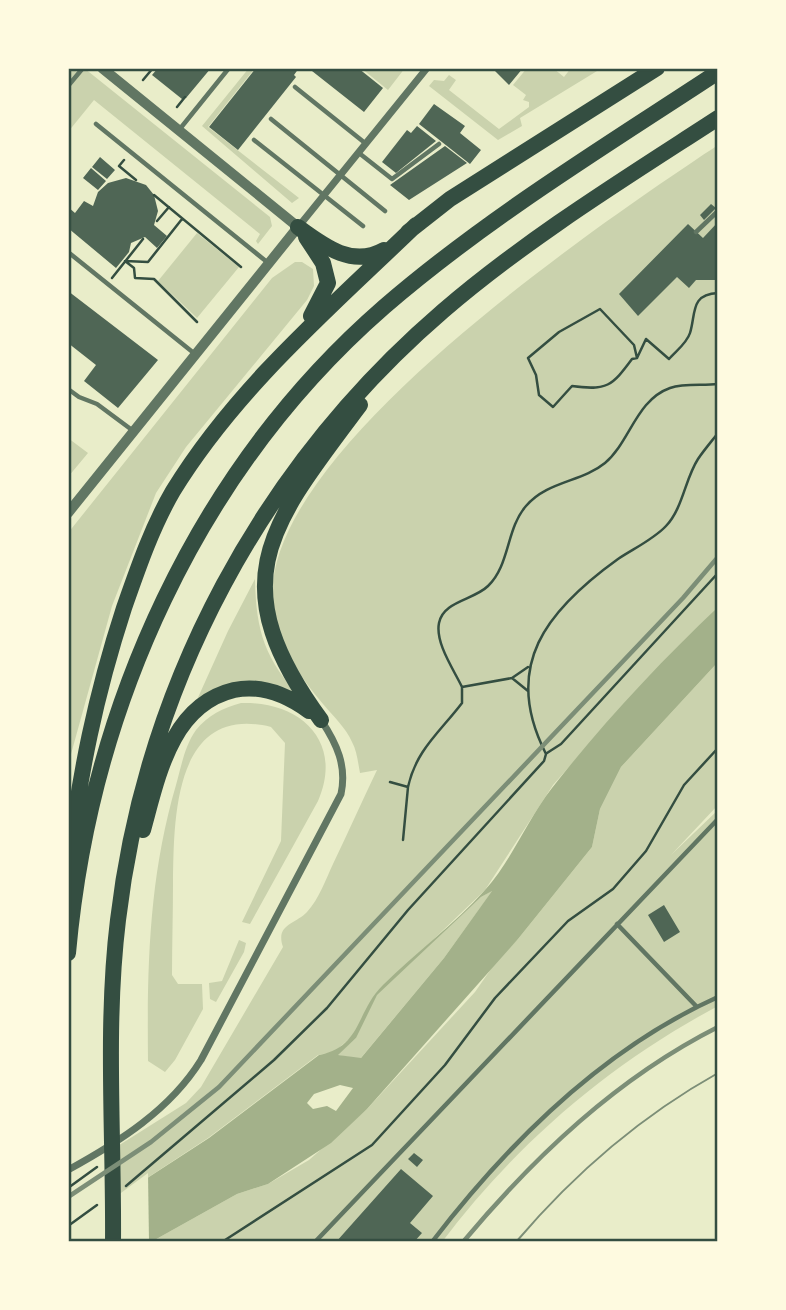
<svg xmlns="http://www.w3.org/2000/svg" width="786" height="1310" viewBox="0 0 786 1310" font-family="Inter,sans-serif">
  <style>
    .green { fill: #cad2ad }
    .water { fill: #a3b18a; fill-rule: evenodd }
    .pier { fill: #e9edc9 }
    .building { fill: #4f6655 }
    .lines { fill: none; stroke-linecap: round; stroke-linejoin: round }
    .path { stroke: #344e41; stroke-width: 2.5 }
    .service { stroke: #617663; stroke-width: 4.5 }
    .minor { stroke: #617663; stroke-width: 7 }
    .tertiary { stroke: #617663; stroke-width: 10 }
    .motorway { stroke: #344e41; stroke-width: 16 }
    .tram { stroke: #7c8e77; stroke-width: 2 }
    .rail { stroke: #7c8e77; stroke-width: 4.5 }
    .neatline { fill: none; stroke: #344e41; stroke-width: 2.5 }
  </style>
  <rect width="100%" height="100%" fill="#e9edc9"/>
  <!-- green -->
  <path class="green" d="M68,68H84L270,217L272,226L258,244L256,241L260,234L94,100L68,132Z
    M249,68H255L208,127L299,198L292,203L202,126Z
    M361,68H405L388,90Z
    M527,68H553L564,77L571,68H602L520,118L522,126L498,140L429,86L434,80L444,81L449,75L456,80L449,90L499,129L529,107V102L523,100L526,95L513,85Z
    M718,145V607L621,708L553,785L485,890L413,959L481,897L493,890L444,958L360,1059L337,1055L356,1038V1033L334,1052L318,1055L208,1138L112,1201L113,1149L186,1103L201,1087L283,947C275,924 296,924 307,912C319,899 326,879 333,864C348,833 362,801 377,770L360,773C358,763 357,751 352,742C346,728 333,716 323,704C298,674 277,643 273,602C258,454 605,220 718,145Z
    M197,233L239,267L197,318L158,281Z
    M295,262H302L313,269L314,286L307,300L186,447L156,493L112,606L68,765V533L272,278Z
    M68,438L88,453L68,477Z
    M255,579C256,632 265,660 302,699L279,688L196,702L228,631Z
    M718,662V805L671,855L718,810V1006C609,1064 516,1144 442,1242H151L237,1194L268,1184L309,1160L367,1109L475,992L498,959L518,939L592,847L600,809L621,767Z
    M241,703C300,701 344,741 318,801L250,924L242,922L281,841L285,743L271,727C173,703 174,820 173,883C173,914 172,944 172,975L178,984H202L203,1009L175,1060L165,1072L148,1061C147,966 149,877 176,785C181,767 185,745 196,730C208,715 223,708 241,703Z
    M239,940L246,943L244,952L216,1002L210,999L209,983L222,981Z"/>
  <!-- water -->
  <path class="water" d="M718,607V662L621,767L600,809L592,847L518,939L367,1109L331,1143L268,1184L237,1194L151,1242H68L112,1201L209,1138L319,1055C362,1047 356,1011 383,985C416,952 454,925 485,890C512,860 527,820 552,788C602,724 659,663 718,607ZM492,891L444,958L361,1058L338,1055L356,1038L377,995L481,897ZM340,1085L353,1088L336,1111L327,1106L313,1109L307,1103L314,1094Z"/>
  <!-- pier -->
  <path class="pier" d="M148,1173L149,1242H68V1232Z"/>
  <!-- building -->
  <path class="building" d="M158,68H211L186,98L182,99L152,75Z
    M256,68H299L294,75L296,77L238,150L209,127Z
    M315,68H358L383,88L364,112L312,71Z
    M492,68H523L509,85Z
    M434,104L465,126L460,133L481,150L470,164L419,124Z
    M417,126L436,141L396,173L382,162L407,130L411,133Z
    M445,146L467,163L409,200L390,185Z
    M100,157L115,170L107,179L92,167Z
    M91,168L106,181L98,190L83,178Z
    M126,178L146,185L154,195L158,211L154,225L167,236L157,248L145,237L131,243L129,252L116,268L68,228V207L75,213L84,201L93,206L98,192L108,183Z
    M711,204L716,208L704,220L700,215Z
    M718,222V280H696L689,288L677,277L638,316L619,294L688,224L703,238Z
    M68,291L158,360L118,408L84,381L96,365L68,343Z
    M664,905L680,932L664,942L648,915Z
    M414,1153L423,1160L417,1167L408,1159Z
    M401,1169L433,1196L410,1223L422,1233L414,1242H336Z"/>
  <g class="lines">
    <!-- path -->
    <path class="path" d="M143,80L153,68
      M177,107L185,97
      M124,160L119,166L136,180
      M154,195L241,267
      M157,221L169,207
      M125,261L134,268L135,278L154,279L197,322
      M125,261L148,262L182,219
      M112,278L143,239
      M637,358L632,359C612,386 607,391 572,386L553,407L539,395L536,375L528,358L559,332L600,309L634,345L637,358L646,339L669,359C676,351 687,343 690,333C696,314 690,294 718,293
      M512,678L528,691
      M462,687C454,670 435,643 439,623C443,601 474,600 488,586C510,565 506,529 526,506C547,481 582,482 605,463C630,442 636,400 670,388C685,383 703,386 718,384
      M547,753L561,744L718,573
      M390,782L408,787L403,840
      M408,787C416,750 440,732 462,703V687L512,678L528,667
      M126,1186L274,1060L327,1008L408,910L544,761L546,754C501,666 547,610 618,559C633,549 654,539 666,526C683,508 685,479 698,459C704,450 711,442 718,433
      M68,1188L97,1167
      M68,1226L97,1205
      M222,1242L372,1145L445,1065L495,998L568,921L613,889L646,851L684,785L718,748"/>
    <!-- service -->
    <path class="service" d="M68,86L83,68
      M295,87L365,143
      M271,119L385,211
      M96,124L267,262
      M179,130L229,68
      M254,140L363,226
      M359,153L392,179L439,144
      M696,232L718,211
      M68,252L195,354
      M68,389L79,397L97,404L132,430
      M617,924L697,1007
      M315,1242L718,819
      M432,1242C508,1143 602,1049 718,997"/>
    <!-- minor -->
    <path class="minor" d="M299,226L427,68
      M68,1170C119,1142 170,1110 201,1060L341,794C347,766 337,744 321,720"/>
    <!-- tertiary -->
    <path class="tertiary" d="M68,513L298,227L102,68"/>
    <!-- motorway -->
    <path class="motorway" d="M298,227C324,246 352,268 384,250
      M408,232L450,199L657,68
      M306,237L323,263L328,283L311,316
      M321,720C220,582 269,526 360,405
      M143,830C158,776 171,705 234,690C262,684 287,695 309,711
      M68,866C80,773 95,697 124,608C138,568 152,527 173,491C236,388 330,308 416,225
      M68,953C90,708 197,470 384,307C487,218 604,147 718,72
      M113,1242C114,1135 105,1026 118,920C146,683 263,466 443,311C528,238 624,179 718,118"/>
    <!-- tram -->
    <path class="tram" d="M516,1242C573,1175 641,1116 718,1073"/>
    <!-- rail -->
    <path class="rail" d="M68,1197L151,1142L219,1087L683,598L718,557
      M463,1242C535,1156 617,1078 718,1027"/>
  </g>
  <!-- border -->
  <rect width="786" height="1310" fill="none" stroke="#fefae0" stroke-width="140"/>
  <rect x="70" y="70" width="646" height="1170" class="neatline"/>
</svg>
